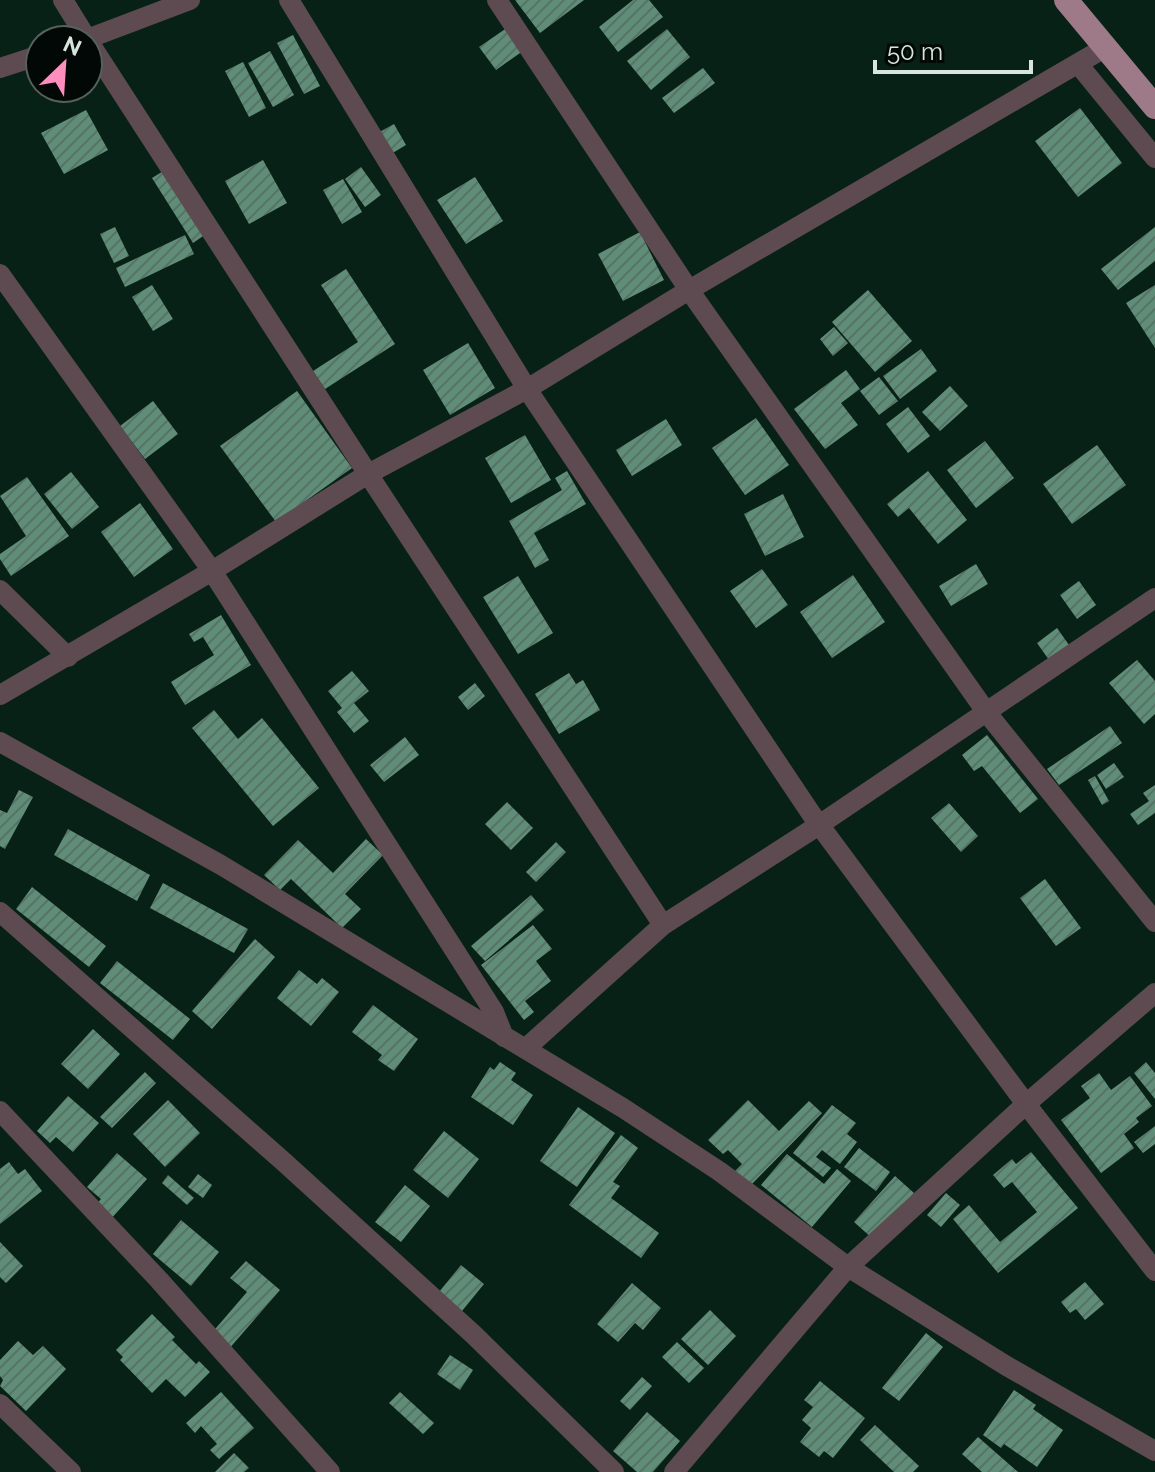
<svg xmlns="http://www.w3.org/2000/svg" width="1155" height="1472" viewBox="0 0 1155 1472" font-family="Raleway,sans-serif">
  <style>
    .building { fill: url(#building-hatch) }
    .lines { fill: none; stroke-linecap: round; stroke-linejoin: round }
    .minor { stroke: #5d4b51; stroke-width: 20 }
    .primary { stroke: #9e7987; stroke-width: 24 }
  </style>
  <defs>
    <pattern id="building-hatch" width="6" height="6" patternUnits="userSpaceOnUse" patternTransform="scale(2)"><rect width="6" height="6" fill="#608d78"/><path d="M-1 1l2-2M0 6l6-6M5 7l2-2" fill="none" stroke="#557465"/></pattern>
  </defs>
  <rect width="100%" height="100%" fill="#082117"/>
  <!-- building -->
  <path class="building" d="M515,0H584L540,33Z
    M633,0H649L663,17L618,52L599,27Z
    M514,23L530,46L496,70L479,47Z
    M667,29L690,57L651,90L627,61Z
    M293,35L320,86L304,94L277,43Z
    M270,51L294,95L273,107L248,63Z
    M243,62L266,108L249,117L225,71Z
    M703,68L715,83L674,113L662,98Z
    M1080,108L1122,163L1078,197L1035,141Z
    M86,110L108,150L64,174L41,133Z
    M394,124L406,145L386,157L374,135Z
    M263,160L287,203L249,224L225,181Z
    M361,167L381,195L365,207L345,179Z
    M165,170L206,234L193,243L152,178Z
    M475,177L503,221L466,244L437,200Z
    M343,179L362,212L342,224L323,190Z
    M115,227L129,256L114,263L100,234Z
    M1155,227V261L1118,290L1101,269Z
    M640,232L664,280L623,301L598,254Z
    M185,235L194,254L125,287L116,268Z
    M346,269L395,344L325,389L313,371L358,342L321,285Z
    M152,285L173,319L153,331L132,297Z
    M1155,285V348L1126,303Z
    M868,290L912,341L875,372L832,322Z
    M834,327L848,343L833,356L820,339Z
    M468,343L495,388L450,415L423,370Z
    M921,349L937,371L900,399L883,376Z
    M846,370L860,389L841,403L858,425L825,449L794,409Z
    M879,377L898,401L879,415L860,391Z
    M950,386L968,406L940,431L922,412Z
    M297,391L352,468L276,522L220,446Z
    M153,401L178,434L145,459L120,426Z
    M908,407L930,436L908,453L886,424Z
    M756,418L789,465L745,495L712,448Z
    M666,419L682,445L632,476L616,450Z
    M525,435L551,480L511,503L485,458Z
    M985,441L1014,478L976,508L947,470Z
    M1097,445L1126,485L1072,524L1043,484Z
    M567,471L586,504L534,533L549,560L535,568L509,521L562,490L555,478Z
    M928,471L967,520L938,544L909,508L898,517L887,504Z
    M71,472L99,507L72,529L44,494Z
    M27,477L69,536L11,576L0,559V554L26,536L0,496Z
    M783,494L804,537L765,556L744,514Z
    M140,503L173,549L134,577L101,532Z
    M976,564L988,584L951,606L939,586Z
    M762,569L788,605L756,628L730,591Z
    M853,575L885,622L832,658L800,612Z
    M518,576L553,633L518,654L483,597Z
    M1079,581L1096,605L1077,619L1060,595Z
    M221,615L251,665L185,705L171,682L214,655L203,637L194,642L189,634Z
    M1057,628L1069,645L1049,660L1037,643Z
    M1137,660L1155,681V714L1144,724L1109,683Z
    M352,671L369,691L354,703L369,721L354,733L337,712L342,708L328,691Z
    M569,673L576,684L583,680L600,710L559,734L535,694Z
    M475,683L485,696L468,710L458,697Z
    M214,710L238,739L262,718L319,788L273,826L192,728Z
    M1110,726L1122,743L1059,785L1047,769Z
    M987,735L1038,799L1020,813L982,766L974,771L962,755Z
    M405,737L419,755L384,782L370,765Z
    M1114,763L1124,777L1106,789L1097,775Z
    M1095,776L1109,801L1102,805L1088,780Z
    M1155,785V813L1138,825L1130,814L1149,801L1143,793Z
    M19,790L33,797L5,849L0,846V810L7,813Z
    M507,802L533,828L511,850L485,824Z
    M949,803L978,836L961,852L931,818Z
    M68,829L150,875L137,901L54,855Z
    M366,839L383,855L345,894L361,909L342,928L291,879L280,890L264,875L298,840L333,873Z
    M556,842L566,852L536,882L526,872Z
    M1045,879L1081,928L1056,946L1020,898Z
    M163,883L248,929L234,953L150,908Z
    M32,887L106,946L89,967L16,909Z
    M531,895L544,910L485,961L471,946Z
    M533,925L552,949L536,961L551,981L525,1001L534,1012L524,1020L481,965Z
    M255,939L275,957L212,1029L192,1011Z
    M117,961L190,1019L173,1040L100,983Z
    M299,970L317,984L322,978L339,992L311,1026L277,998Z
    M373,1005L418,1039L394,1071L378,1060L382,1055L352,1032Z
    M93,1029L120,1054L88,1089L61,1064Z
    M500,1062L516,1073L511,1080L533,1095L513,1125L471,1097L490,1067L494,1070Z
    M1146,1062L1155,1073V1099L1134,1073Z
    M145,1072L156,1083L112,1128L100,1117Z
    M1099,1073L1111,1090L1130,1076L1152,1106L1136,1118L1139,1122L1124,1134L1134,1148L1101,1173L1061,1120L1090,1098L1081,1086Z
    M68,1096L99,1123L73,1152L56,1137L50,1143L37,1131Z
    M168,1100L200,1133L165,1167L133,1134Z
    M748,1100L779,1131L809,1101L822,1113L747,1189L732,1174L742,1164L728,1150L723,1154L708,1140Z
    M832,1105L856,1123L847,1134L857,1142L840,1164L822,1150L816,1157L831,1168L823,1177L793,1153Z
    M578,1107L615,1133L577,1187L540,1161Z
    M1155,1126V1144L1143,1153L1134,1142Z
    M444,1131L479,1159L448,1198L413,1170Z
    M621,1135L638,1148L613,1182L620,1186L611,1198L659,1233L641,1258L569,1205Z
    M859,1148L890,1172L876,1191L844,1167Z
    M1031,1152L1078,1208L998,1273L953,1219L969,1205L1000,1242L1037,1212L1012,1182L1004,1188L993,1175L1012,1159L1016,1164Z
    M117,1153L147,1179L109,1221L94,1207L101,1199L87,1187Z
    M787,1154L824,1184L837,1169L851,1181L812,1227L761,1185Z
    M9,1162L18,1174L25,1169L42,1191L0,1224V1169Z
    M198,1174L212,1185L203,1198L188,1187Z
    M168,1175L194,1198L187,1205L162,1183Z
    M895,1176L914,1193L873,1239L854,1222Z
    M405,1185L430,1206L401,1242L375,1222Z
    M946,1193L960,1205L941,1227L927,1215Z
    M181,1220L219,1252L191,1286L153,1254Z
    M0,1242L23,1266L6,1283L0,1277Z
    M246,1261L280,1290L228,1350L210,1335L247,1292L230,1278Z
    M461,1265L484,1284L462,1311L439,1292Z
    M1085,1282L1104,1304L1085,1320L1076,1309L1070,1313L1061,1302Z
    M632,1283L661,1308L643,1330L635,1323L618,1342L597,1324Z
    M710,1310L736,1336L708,1365L681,1339Z
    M152,1314L175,1337L172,1340L196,1364L199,1361L210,1372L185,1397L166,1379L152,1393L120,1360L123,1357L116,1350Z
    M926,1333L943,1347L899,1401L882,1388Z
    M18,1341L33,1355L43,1346L66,1369L26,1411L0,1386L3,1380L0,1376V1360Z
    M677,1342L704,1368L689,1383L662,1357Z
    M450,1355L473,1370L460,1390L437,1374Z
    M642,1377L652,1386L630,1410L620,1401Z
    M820,1381L865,1418L833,1458L824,1451L819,1457L800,1442L811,1428L802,1420L813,1407L804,1400Z
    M1014,1390L1036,1405L1033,1409L1063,1430L1037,1467L1004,1444L1001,1448L983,1435Z
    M221,1392L254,1428L219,1459L210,1450L217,1444L201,1426L195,1433L186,1423Z
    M400,1392L434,1423L423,1434L389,1403Z
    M647,1412L680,1441L653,1472H637L613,1451Z
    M875,1425L919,1466L913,1472H894L860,1440Z
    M978,1437L1018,1472H982L962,1454Z
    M234,1453L249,1468L244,1472H215Z"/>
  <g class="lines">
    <!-- minor -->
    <path class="minor" d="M63,0L87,39L83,40
      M190,0L87,39L368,474L663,925
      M289,0L527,389L812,815L1026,1104L1155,1271
      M497,0L689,290L987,713L1155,922
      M1078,64L1155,158
      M0,68L40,55
      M0,274L212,571L494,1012L504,1037
      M0,590L68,657
      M0,695L212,571L368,474L527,389L689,290L1106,47
      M0,742L221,865L623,1108L719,1171L848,1267L1005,1365L1155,1451
      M0,912L284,1162L474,1335L614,1472
      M525,1049L663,925L819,825L1155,598
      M0,1111L159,1280L330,1472
      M0,1404L71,1472
      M674,1472L848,1267L1026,1104L1155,993"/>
    <!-- primary -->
    <path class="primary" d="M1066,0L1155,107"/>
  </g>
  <!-- north arrow -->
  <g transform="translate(64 64) rotate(25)"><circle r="38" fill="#020805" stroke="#57605c" stroke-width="2"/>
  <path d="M0-6L14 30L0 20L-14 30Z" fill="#fe8ebd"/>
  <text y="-12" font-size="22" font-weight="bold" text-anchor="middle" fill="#d7e5de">N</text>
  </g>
  <!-- scale -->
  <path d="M875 60v12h156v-12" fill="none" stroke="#d7e5de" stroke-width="4"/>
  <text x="887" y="60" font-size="24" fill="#d7e5de" stroke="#020805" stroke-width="6" paint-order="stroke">50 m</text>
</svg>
